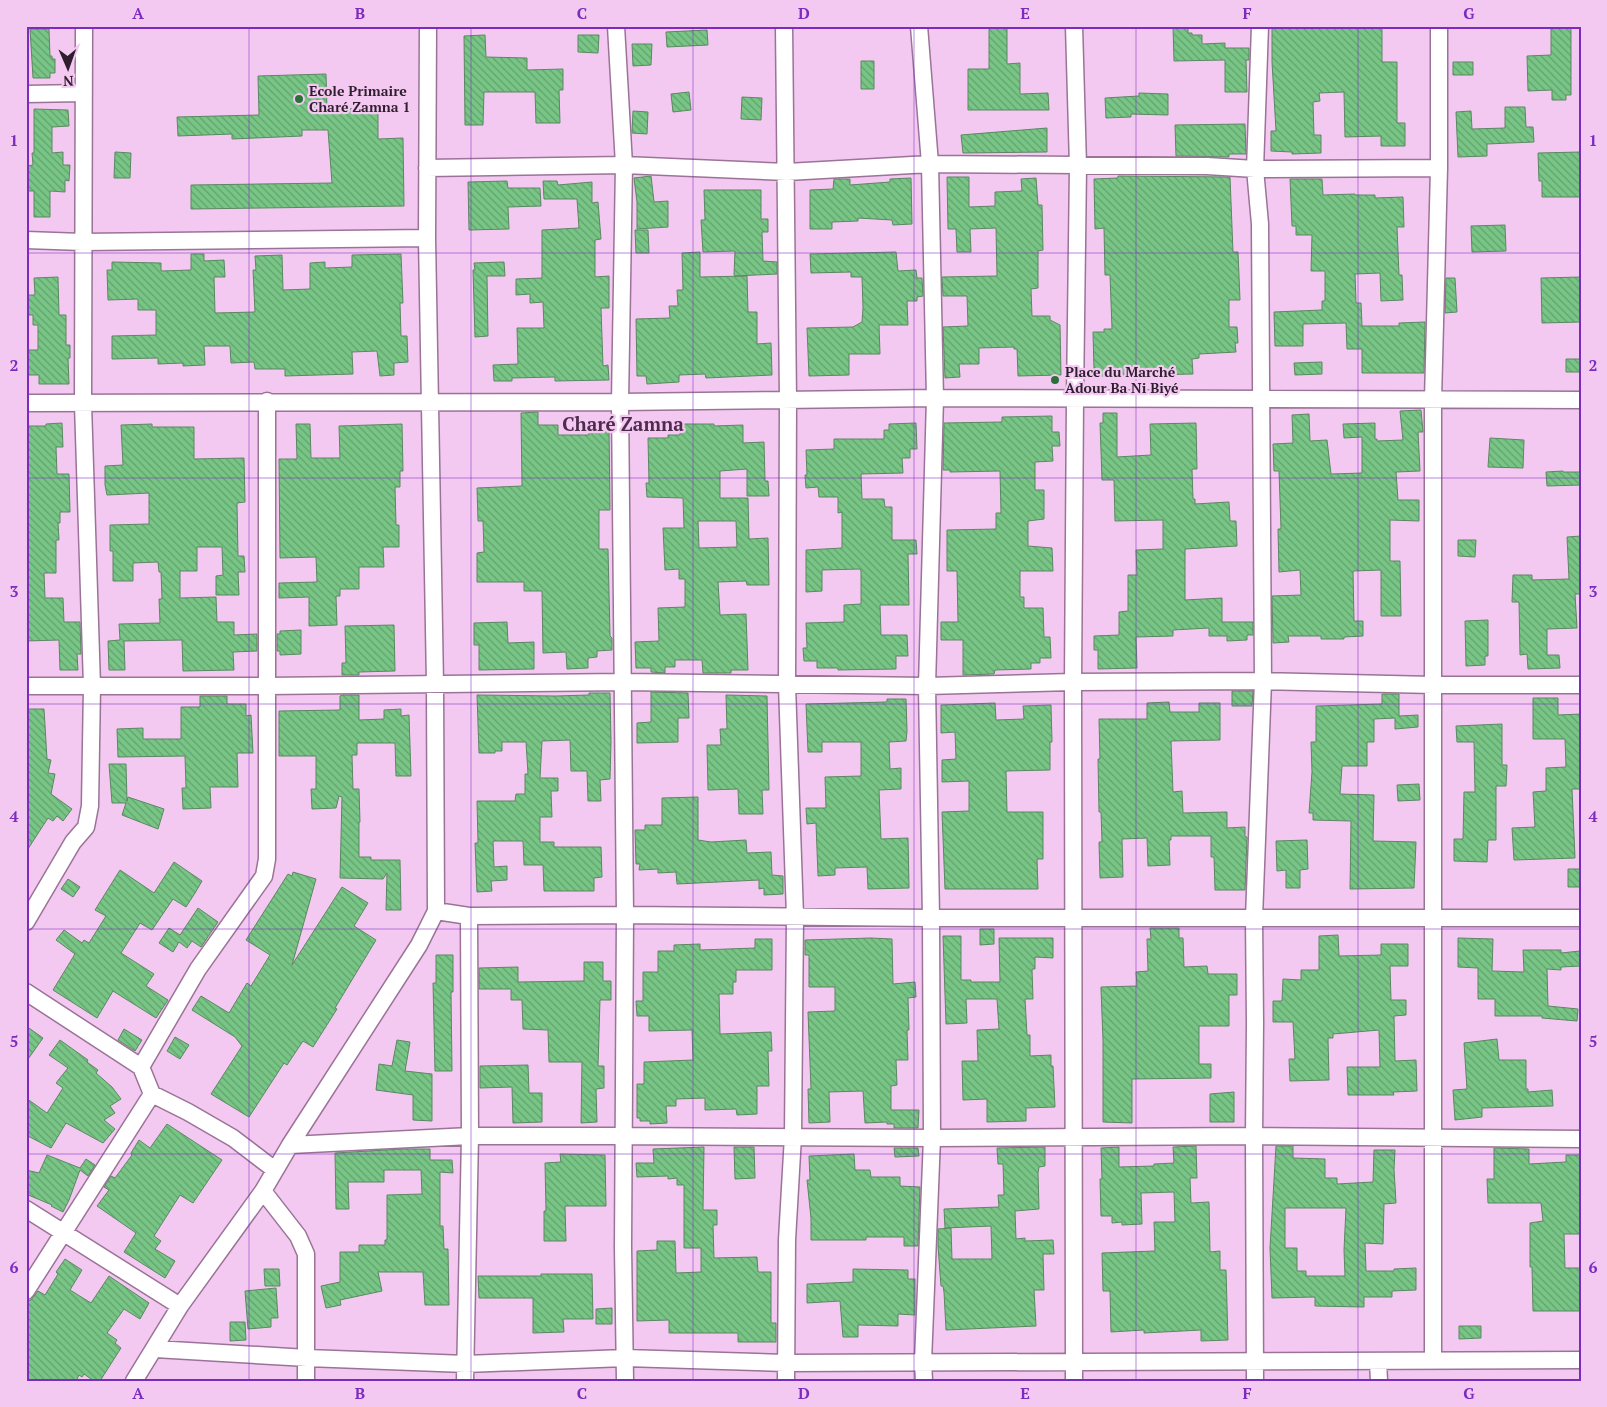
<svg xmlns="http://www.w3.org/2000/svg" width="1607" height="1407" viewBox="0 0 1607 1407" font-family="'PT Serif',serif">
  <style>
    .building { fill: url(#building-back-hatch); stroke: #5c8763; fill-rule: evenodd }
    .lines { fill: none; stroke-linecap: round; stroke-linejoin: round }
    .street-casing { stroke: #9a7397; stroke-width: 19 }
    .street { stroke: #fff; stroke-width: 16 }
    .grid { fill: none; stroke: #7b2cbf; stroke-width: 1; stroke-opacity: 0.55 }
    .poi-dot { fill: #2b703c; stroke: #f4c9f1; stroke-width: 2 }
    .labels { text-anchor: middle; stroke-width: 4.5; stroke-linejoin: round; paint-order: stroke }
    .poi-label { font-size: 14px; font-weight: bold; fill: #2f1f2e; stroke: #f4c9f1; text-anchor: start }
    .district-label { font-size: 19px; font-weight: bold; fill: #4f2c4d; stroke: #f4c9f1 }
    .neatline { fill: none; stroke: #7b2cbf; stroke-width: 2 }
    .grid-label { font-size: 16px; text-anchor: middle; font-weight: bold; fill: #7b2cbf }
  </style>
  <defs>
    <pattern id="building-back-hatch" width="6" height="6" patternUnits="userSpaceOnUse" patternTransform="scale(1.25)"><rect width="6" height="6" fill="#78c686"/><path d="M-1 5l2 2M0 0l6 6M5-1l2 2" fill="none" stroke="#63a06e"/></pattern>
  </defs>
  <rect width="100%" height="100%" fill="#f4c9f1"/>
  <!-- building -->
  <path class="building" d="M989,26H1007V64L1020,63V94L1048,93L1049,110H968V69H989Z
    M1173,26H1188V33H1192V35H1202V44L1225,43V48H1249V60H1246L1247,92H1225V60L1174,61Z
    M1272,26H1382V62H1397V123H1405V146H1381V136L1345,137L1344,92L1319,93L1320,101L1313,102L1314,135H1321V153L1292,154V152L1271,151V131H1276L1272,62Z
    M1551,26H1571V95H1566V100H1552V90L1528,91L1527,56L1551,55Z
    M30,29H49L50,56H52V59H55V73H50V78H33Z
    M707,30L708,45L667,47L666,32Z
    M485,35L486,57L527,58V70L563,69V90H559L560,123H536L535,92H484L483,125H465L464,36Z
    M578,35H599L598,53L578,52Z
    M632,44H652L651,65L633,66Z
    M861,61H874V89H861Z
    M1453,62H1473V75H1453Z
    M326,74L327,109L378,108V139L403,138L404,206L191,209V185L332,183L328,130H302V136L232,139V134L178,136L177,117L259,115L258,76Z
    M689,92L691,110L673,112L671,94Z
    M1139,93L1168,94V115L1131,114V117L1106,118L1105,98L1139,96Z
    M742,97L762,98L761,120L741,119Z
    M1505,107H1525L1526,127H1533L1534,142L1487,144V156L1458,157L1456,112L1471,111L1472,129L1505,128Z
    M34,109L68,110L69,126L52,127V153L63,152V165H70L69,181L65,180V192L50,191V217H34V191H28L27,166L33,165L32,153H34Z
    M633,111L648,112L647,134L632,133Z
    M1245,124L1246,154H1229V157L1176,156L1175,125Z
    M1047,128V152L963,153L961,135Z
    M115,152L131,153L130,178H114Z
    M1581,152V197H1542V181H1539L1538,153Z
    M651,176L654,202L668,201V227L637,229V202L634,178Z
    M1118,176L1230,177L1233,252H1238L1240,300H1229V327H1237L1238,343H1235L1236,352L1199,354V358L1192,359L1193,374L1101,376V370H1094L1093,332H1104V329H1112L1110,275H1105L1104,228L1095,229L1094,179L1118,178Z
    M947,177H969V207L995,206V192L1022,191L1021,179L1036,178L1038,205H1042L1043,250L1038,251V288L1031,289L1032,316H1050V320L1060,325L1061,375L1018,376L1017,349H1014V347L979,348V364H959L960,377L945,378L943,327L968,326L967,296H943L942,277L997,276L996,228L970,229L971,252H957L956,229H948Z
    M911,178L912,224L893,225L892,220L858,218V221L832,222V229H810V190L833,189L834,179H850V185L890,182V179Z
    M1290,179H1322L1323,195L1355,194V195H1375V198L1403,197L1404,227H1397L1399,275H1402L1403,300L1381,301L1380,273L1355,274L1356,303H1361L1362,326H1399V323L1425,322L1424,373H1362V349H1347L1346,323L1303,324V346H1275L1274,312L1322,310V301H1325V271H1311L1312,235H1296V226H1292Z
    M507,181L508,188H540L541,206L508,207L509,229L469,230L468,182Z
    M543,181H557L558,185L592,182V203L598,202L601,239L595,240V277L609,276V308H601L603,366L608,365L609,380L555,381V377L512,378V381H494L493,365L518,364L517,328H544L543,302L530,303V294L516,295V279L542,278V230L579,228L577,199H544Z
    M704,190H761V219H768V232H762L763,261L777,262V274L735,276L734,275L735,251L703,252L701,220H705Z
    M1505,225L1506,251L1472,252L1471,226Z
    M635,230H648L649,253H636Z
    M700,252V277L747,276L748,312H757V344L771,343L772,375L706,378L705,374L679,375V382L647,384L646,376H637L636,319L670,318L669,306H678L677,290H683L682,253Z
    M896,252L898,271L916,270L917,278H922L923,296L917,297V301H907L908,325H879L880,354H849V375L809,376L807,328L853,327L862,322L863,308L862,277H851V272L811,273L810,254Z
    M191,254H204V261L224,260L225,277H214L215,313L255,312L253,270H256L255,256L282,255L283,290L310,289V263L325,262V268L352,267V255L401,254L403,303H400L401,336H407L408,362L394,363V375L380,376L377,351L352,352L353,374L285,376V369H255L254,362L231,363L230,346H204L205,365L183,366V363L158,364V358L112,359V336L156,335V310H138V299L108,300L107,270H112V262L161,263V271L191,270Z
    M504,262L505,276H487L488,336L475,337L473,270H475L474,263Z
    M58,277L59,315H66V345H70V358H68L69,384H39V375H26V350H38V325H33V315H26V295H35L34,278Z
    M1581,277V322L1542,323L1541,278Z
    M1446,278H1455L1457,312L1445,313Z
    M1566,359H1581V372H1566Z
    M1322,362V374L1295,375L1294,363Z
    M1421,410L1423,432H1418L1420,471L1396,472L1398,500H1419V521L1390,520V561H1400L1401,616H1381V570L1353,571L1354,621H1363V636L1344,637V639H1321V636H1288L1289,642L1273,643L1272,596L1301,595L1300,570L1279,572L1278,529H1281L1279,471H1274L1273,444L1293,443L1292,415L1309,414L1310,441L1327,440L1331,474L1362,473V437L1344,438L1343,424L1375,423V439H1377V441L1403,440L1400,411Z
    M538,412V425H558V435H589V426H609L610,510H599V549H608L610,636L612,638V650L597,651V657L588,658V668L567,669L566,652L543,653L542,591H524V582H477V553L484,552L483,521H478L477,488L522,486L521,413Z
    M1103,413H1117V457L1151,455L1150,424L1196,423L1197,469H1192L1193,499H1195V504L1229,502L1230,521H1236L1237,546L1185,549V600L1222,598V622H1253V635H1247V640L1227,641V636H1209V628L1173,630V636L1136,637L1137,668L1098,669V650H1094V636L1119,635V612L1128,611V575H1137L1136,550L1163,549V520L1115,521L1114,480H1102L1100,423H1103Z
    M1052,416V432H1059L1060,446H1052L1053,461L1035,462V490H1044V519L1028,521V546L1052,548L1053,571H1020V597H1024V608H1043L1044,637H1050L1051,658H1040V663H1031V669L995,670L994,674L963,675V640H941V622H958L957,571H947V530L996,529V513H1001L1000,471L950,472V470H943L944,423L1002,422V417Z
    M62,423L63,447H56L57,474H69L70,512H60V523H58L59,540H56V573H44L45,598H63L64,622H80L81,654H77L78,670H60L59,640L26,641V426H46V424Z
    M916,423L917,449H910V458H902L903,473L861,474L862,499H884L885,507H892V540H916L917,554H908L909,605H880L881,635H907L908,656H896V669L838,670V668H817V661H804L803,648H807L806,623L844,622V605L861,604V571L860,569L822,570V591L806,592V550L842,548V512L838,513V497H819L818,487L806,488L805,475H807L806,450L834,449V439H884V430H889V424Z
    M152,424V427H194V459L244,458L245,502L237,503L238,556H244L245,572H238L239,595H216V576L223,575L222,547H197V571H180V598L216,597L217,622H234V635L257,634V651L233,652L234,670L183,671L182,640L124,641L125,670H109L108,641L120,640L119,624L160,623L159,599H162L161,572H159L158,562L133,563V581H113V551H110V525L149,524V493L107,495L105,485V466L123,465L121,425Z
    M296,424H310L311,458H340L339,426L402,424L403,471H400V487H395L396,525H399V547H383L384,567H359V589H340V596H336L337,625L309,626V597L279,598V583L317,582L316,557L280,558L279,459H297Z
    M680,424H714V426L743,425V443L764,442L765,481H768L769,496H747V469L720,471V498H748L749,539L768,538L769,585H747L746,581L718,582L720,615L746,614L748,670H731V673H703L702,660H675V667H665V673L651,672V668H636L635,642L659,641L658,608L685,607V579H679V569L665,570L663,528H684L683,498L647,497L646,483H649L648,438H668V435H680ZM698,521H736L737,547L699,548Z
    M1490,438L1524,440L1523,468L1488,467Z
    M1563,471V472H1581V485L1547,486L1546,472Z
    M1581,536V594H1575L1577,628L1547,629V655H1559L1560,668L1528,669L1527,654L1520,655L1519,602H1512L1513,575H1532V580L1569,579L1567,537Z
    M1458,540H1476L1475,557L1458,556Z
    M1488,620V656H1485V665L1466,666L1465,621Z
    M507,622L508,643L534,642V669L479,670V645H474V623Z
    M394,625L395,671L359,672V675H342V663H346L345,626Z
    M301,630V654L280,655V651H277V634H280V631Z
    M1232,691H1253L1252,706H1232Z
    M651,692L688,693L689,718H678V742L637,743V723L651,722Z
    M589,693H610L611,742L610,779L600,780L601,801H588L587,771H571L570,740L542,741L540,778H558V791H551L552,817H540V842H554V847H601L602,877L594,878V891H544L543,865H524L523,841H493L494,867L507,866V880L491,881L492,891L477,892L475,843H478L477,801H515L516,794H525V774H528L526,742H502V751H495V753H479L477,695L556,696L589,695Z
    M1382,694H1399V716L1418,715V727L1395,729V718L1374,719V742H1367V766H1342L1340,794L1374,795L1373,841L1416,842L1414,888L1350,889L1351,821L1313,820V813H1309L1312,772L1311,742H1316V706L1382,704Z
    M342,695H359V720L384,719V710L401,709V716L409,715L411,776H396L395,743H357V755H352L353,789H359L360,822H359V857H371V860H400L401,910H386L387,873L383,879L340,878L342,797L339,796L336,808L312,809L311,789H316V756H279V711L340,710V696Z
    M726,695L767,696L769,790H762L763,814H739L738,789L708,790L707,745H721L720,729H727Z
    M200,696H227V704H246V716L251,715L253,753H237L238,787H210L211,808L183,809L182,788H186L185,756L118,757L117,729L143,728V739H181V707H200Z
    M1533,698H1558V715L1581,714V789H1572L1575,858L1514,860L1512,828L1535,827L1533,792L1546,791V768L1566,767L1565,739H1533Z
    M887,699H906L907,731L906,741L889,742L890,769L901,768V789L879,790L881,839L908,838L909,888L868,889L867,867L835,868V875L818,876L816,823L807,824L806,808H826L825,777L861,776V742H822V752H808L806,704L887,702Z
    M1169,702L1170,712H1199V703H1220V740L1171,741L1173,792L1182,791L1183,813L1227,812V828L1245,827V837H1247L1245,890H1215L1214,857H1211V836H1171V840H1169L1170,865L1148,866L1147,838L1122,839L1123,877L1100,878L1099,842H1102L1101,812H1099L1098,759H1100L1099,719H1147V703Z
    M995,703L996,720L1024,719L1023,706L1051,705L1052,742H1050V770L1006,771L1007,812H1043V859H1037L1038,889H945L942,812L969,811V781L942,782V760L956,759L955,732L941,733V705Z
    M26,709H44L47,759L51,760L48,773L55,774L51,794L72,809L63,821L57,816L53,821L48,818L26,852Z
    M1502,724V765H1507L1506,786H1496V840H1488L1487,862L1454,861V839H1463L1464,792H1475L1474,742H1457L1456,726Z
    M109,764H126L127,801L128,797L164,809L158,829L122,815L126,803H112Z
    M1419,784L1420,800L1398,801L1397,785Z
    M698,797V840L711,842L746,840L747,853L771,852L772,875L783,876V894L764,895V888L759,889V880L677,884L676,872L658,873V869L639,870L640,864H636L635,830H645V825H662V798Z
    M1307,840L1308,869L1300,870V888H1286V870L1277,871L1276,841Z
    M174,862L202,881L195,893L186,907L173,899L152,930L140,923L121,953L154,974L146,986L168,1000L156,1018L113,991L97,1018L53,990L75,954L56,940L64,930L82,943L84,940L89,943L106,916L95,910L120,870L154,893Z
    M1568,869H1581V887H1568Z
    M293,872L316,879L292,965L342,887L368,903L354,926L376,940L335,1008L337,1009L313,1047L303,1041L287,1065L284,1063L249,1117L211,1094L242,1046L235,1037L192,1010L201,996L229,1013L247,983L251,986L270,955L246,940L288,874L292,876Z
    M68,879L80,887L73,897L61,889Z
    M198,908L218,922L201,947L192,941L187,948L179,942L173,952L159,943L169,928L180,935Z
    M1150,928H1179V938H1183L1184,967L1207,966L1208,974H1237V995H1229V1026H1199V1064H1211V1078L1132,1079V1123L1103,1122V1040L1101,989V987L1137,986L1136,972L1148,971L1147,939H1151Z
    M980,929H994V944L980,945Z
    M1338,935L1339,956L1381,955V944H1408V966H1390L1391,1000H1406V1015L1394,1016L1395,1061L1416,1060L1417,1091L1393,1092L1394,1095H1348L1347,1067H1380L1379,1030L1333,1034V1038H1328L1329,1080L1290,1081L1289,1059H1295L1293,1022H1273V1001H1282L1283,979L1301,980V970H1319V936Z
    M943,936H961V980H971V982H1000L999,938H1053V958L1035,957V969H1032L1033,999H1025L1027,1035H1030V1056L1051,1055V1066H1053L1055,1107L1026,1108V1121L987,1122V1099L963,1100L962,1061H978L977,1030L999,1029L997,999H966L967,1023L946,1024Z
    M871,938L892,939L893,984L915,982L916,997L908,998L909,1030H907L908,1060H896L897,1085L891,1086V1110H919L918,1128H894V1124H887V1122L865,1123L863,1091L829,1092L830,1122L809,1123L808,1089H811L808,1012L835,1011V987H809V955H805V940Z
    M1458,938L1493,939L1492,971L1524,972L1523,950H1561V953L1580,951L1581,966L1561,967V970L1547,969L1548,1006L1578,1009L1577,1021L1542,1018V1016H1495V999H1478V968L1458,967Z
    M755,939H772V970H736V982H733V994H719L720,1034L771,1032L772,1051H768L769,1086H757V1114L737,1115L736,1109L705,1110V1098L676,1099V1106H666L667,1123L650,1124V1121H640V1118H637V1084H644V1062L693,1060L692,1030L649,1031V1016H637L636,1001H643V972H658V951H674V945L700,944V950L755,948Z
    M436,955H453V992H451L452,1071H435L433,983H436Z
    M584,962H603V981H611V1000H600L598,1066H604V1088L596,1089L597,1122L581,1123L582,1062H549L548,1030L523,1029L522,1000H511V989H479V968L518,967V982L584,981Z
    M26,1026L43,1038L26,1062Z
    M124,1029L142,1040L135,1051L118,1040Z
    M175,1037L189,1045L180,1059L167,1051Z
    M1497,1039L1499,1060H1526V1089H1528V1092L1552,1090L1553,1106L1482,1108V1117L1455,1120L1453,1090L1467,1089L1464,1043Z
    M60,1040L88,1060L87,1062L98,1070L96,1073L112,1087L121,1099L110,1106L115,1113L104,1120L115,1129L103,1143L66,1123L51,1148L26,1135V1098L47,1113L63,1088L56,1083L68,1068L49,1055Z
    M397,1040L410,1042L405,1071L432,1074V1121L413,1120V1095L376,1090L379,1064L392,1066Z
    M528,1065L529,1093H542V1122L513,1123L512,1087L480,1088V1066Z
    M1234,1092V1122H1210V1094Z
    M167,1124L222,1160L193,1203L180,1195L154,1236L161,1241L155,1249L175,1261L165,1278L124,1252L136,1233L97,1206L109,1190L104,1187L111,1176L115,1178L132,1155L131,1153L139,1140L150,1148Z
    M1196,1146L1197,1178H1190L1191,1203L1209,1202L1210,1252L1220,1251V1270H1226L1228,1340L1201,1341V1330L1144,1333V1330L1111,1332L1110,1291H1103L1102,1253L1155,1251L1154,1222H1175L1174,1192L1141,1193L1142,1224L1122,1225V1222L1112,1223V1216H1101L1100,1179H1102L1101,1148L1119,1147V1167L1154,1166V1164L1174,1163L1173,1147Z
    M1276,1146H1293V1158L1325,1159V1178H1337V1184L1373,1182L1374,1150H1395L1394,1169L1396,1203L1384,1204L1383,1244L1365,1243L1366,1271H1394V1269L1416,1268V1290L1392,1291V1297H1364V1307L1315,1306V1297L1272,1298L1270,1248ZM1285,1208H1346L1344,1250L1345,1276H1306V1271H1297V1248H1285Z
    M704,1147L703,1210H717V1225H713L714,1258L757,1257L758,1272H771V1323H776V1342H738V1333H669V1320L637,1321V1251L657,1250V1241H675L676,1273L701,1272V1248H684V1185H677V1178L668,1179V1176L637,1177L636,1163H654L653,1149Z
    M734,1147H754L755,1178L735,1179Z
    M1045,1147V1166L1039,1167L1038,1173L1039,1209L1015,1211L1016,1239L1025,1238V1241L1053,1240L1054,1254H1043L1044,1290H1034L1036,1326L946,1330L944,1292L943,1286H941L938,1246V1229L951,1228L952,1259H992L991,1226L945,1228L944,1209L999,1207L998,1195H1004L1003,1164H998L997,1148Z
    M894,1148H918L919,1156L895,1157Z
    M1494,1148L1529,1149V1164L1566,1162V1155H1581V1234H1564L1565,1268H1581V1311H1533L1532,1267H1530V1223L1543,1221L1541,1203H1488L1487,1179H1494Z
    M402,1149H430V1160H452L453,1173L440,1172V1226H443L444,1249H448L449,1305H425L423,1272H378L382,1291L340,1300L341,1305L326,1308L321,1286L340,1282V1252H359V1245H385V1240H387V1195L422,1194L421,1170H384V1182H348L349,1209H336L335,1153Z
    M560,1154L605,1155L606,1206H565L566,1241H544V1211H546L545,1163L561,1162Z
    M854,1154L855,1170H870L871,1177H900V1186L920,1187L918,1246H904V1237H866V1240H811V1218L807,1180H810L809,1156Z
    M47,1155L80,1168L86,1159L95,1165L88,1176L80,1170L69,1200L63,1212L51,1206L52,1205L26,1194V1170L39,1173Z
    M65,1259L82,1270L70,1290L91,1303L109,1276L149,1303L140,1319L124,1309L107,1333L117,1340L115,1343L121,1348L100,1381H94L84,1374L82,1377L79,1375L76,1381H26V1301L31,1300L38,1291L45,1295L58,1274L56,1272Z
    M264,1269H279L280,1286H265Z
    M853,1269L908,1270V1279H915V1315L898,1314V1326L858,1325V1337H843L840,1301L807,1303V1284L853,1282Z
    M541,1274H592L593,1319H563L564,1332L533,1333V1298H479L478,1276H541Z
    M276,1288L278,1318H271V1327L248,1329L245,1291Z
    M612,1308V1324H596V1309Z
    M230,1322H245L246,1340L230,1341Z
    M1459,1326H1481V1338L1459,1339Z"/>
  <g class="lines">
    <!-- street casing -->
    <g class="street-casing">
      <path id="street" d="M616,26L624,165L620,402L625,915L623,1247L625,1381
        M784,26L788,400L787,685L795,916L793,1136L787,1240L786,1381
        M919,26L930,164L935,398L927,686L931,918L932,1138L923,1362L924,1381
        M26,94L83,93
        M427,168L624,165L787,172L930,164L1207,166L1255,169L1439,168
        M26,240L82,242L427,238
        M26,403L620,402L935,398L1581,400
        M26,686H267L623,682L927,686L1073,682L1263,681L1433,685H1581
        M436,911L469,916L625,915L931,918H1581
        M26,922L73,842L86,827L90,806L92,686L83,404L84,26
        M26,992L141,1067L152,1094L188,1112L233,1138L275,1170
        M141,1067L198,969L264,876L267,859V401
        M290,1145L470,1136H625L932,1138L1254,1136L1581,1139
        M263,1191L298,1236L306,1254V1381
        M26,1209L180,1306
        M26,1291L152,1094
        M155,1349L307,1358L466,1364L625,1358L785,1363L1581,1360
        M1433,1360V400L1439,168V26
        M1378,1361L1379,1381
        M134,1381L180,1306L263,1191L290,1145L419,945L436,911L435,684L427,238L428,26
        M465,1381L470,1136L469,916
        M1074,1381L1073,682L1075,399L1078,166L1074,26
        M1255,1381L1254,1136L1255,1023L1254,918L1263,681L1260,224L1255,169L1260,26"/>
    </g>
    <!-- street -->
    <use href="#street" class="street"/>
  </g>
  <!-- grid -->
  <path class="grid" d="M249,26V1381M471,26V1381M693,26V1381M914,26V1381M1136,26V1381M1358,26V1381M26,253H1581M26,478H1581M26,704H1581M26,929H1581M26,1154H1581"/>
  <!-- markers -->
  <g class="poi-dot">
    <circle cx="299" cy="99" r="5"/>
    <circle cx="1055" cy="380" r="5"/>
  </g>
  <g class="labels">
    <!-- poi labels -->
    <g class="poi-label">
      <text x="309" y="96">Ecole Primaire<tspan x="309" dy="16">Charé Zamna 1</tspan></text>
      <text x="1065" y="377">Place du Marché<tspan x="1065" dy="16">Adour Ba Ni Biyé</tspan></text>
    </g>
    <!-- district labels -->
    <g class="district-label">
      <text x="623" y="431">Charé Zamna</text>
    </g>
  </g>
  <!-- border -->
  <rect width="1607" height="1407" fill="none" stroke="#f4c9f1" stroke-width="55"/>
  <!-- north arrow -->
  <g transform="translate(68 68) rotate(178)" stroke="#f4c9f1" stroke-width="4" paint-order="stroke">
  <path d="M0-4L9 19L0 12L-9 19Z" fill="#2f1f2e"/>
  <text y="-8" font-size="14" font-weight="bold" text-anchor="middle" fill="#2f1f2e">N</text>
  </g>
  <rect x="28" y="28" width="1552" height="1352" class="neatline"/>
  <g class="grid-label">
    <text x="138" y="19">A</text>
    <text x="360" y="19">B</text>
    <text x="582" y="19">C</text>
    <text x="804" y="19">D</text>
    <text x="1025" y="19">E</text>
    <text x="1247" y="19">F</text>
    <text x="1469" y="19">G</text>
    <text x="14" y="146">1</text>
    <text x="1593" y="146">1</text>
    <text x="14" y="371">2</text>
    <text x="1593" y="371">2</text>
    <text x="14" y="597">3</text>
    <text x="1593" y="597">3</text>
    <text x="14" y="822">4</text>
    <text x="1593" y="822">4</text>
    <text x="14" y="1047">5</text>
    <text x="1593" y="1047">5</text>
    <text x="14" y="1273">6</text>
    <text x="1593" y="1273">6</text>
    <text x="138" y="1399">A</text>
    <text x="360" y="1399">B</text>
    <text x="582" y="1399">C</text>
    <text x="804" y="1399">D</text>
    <text x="1025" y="1399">E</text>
    <text x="1247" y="1399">F</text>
    <text x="1469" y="1399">G</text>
  </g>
</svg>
